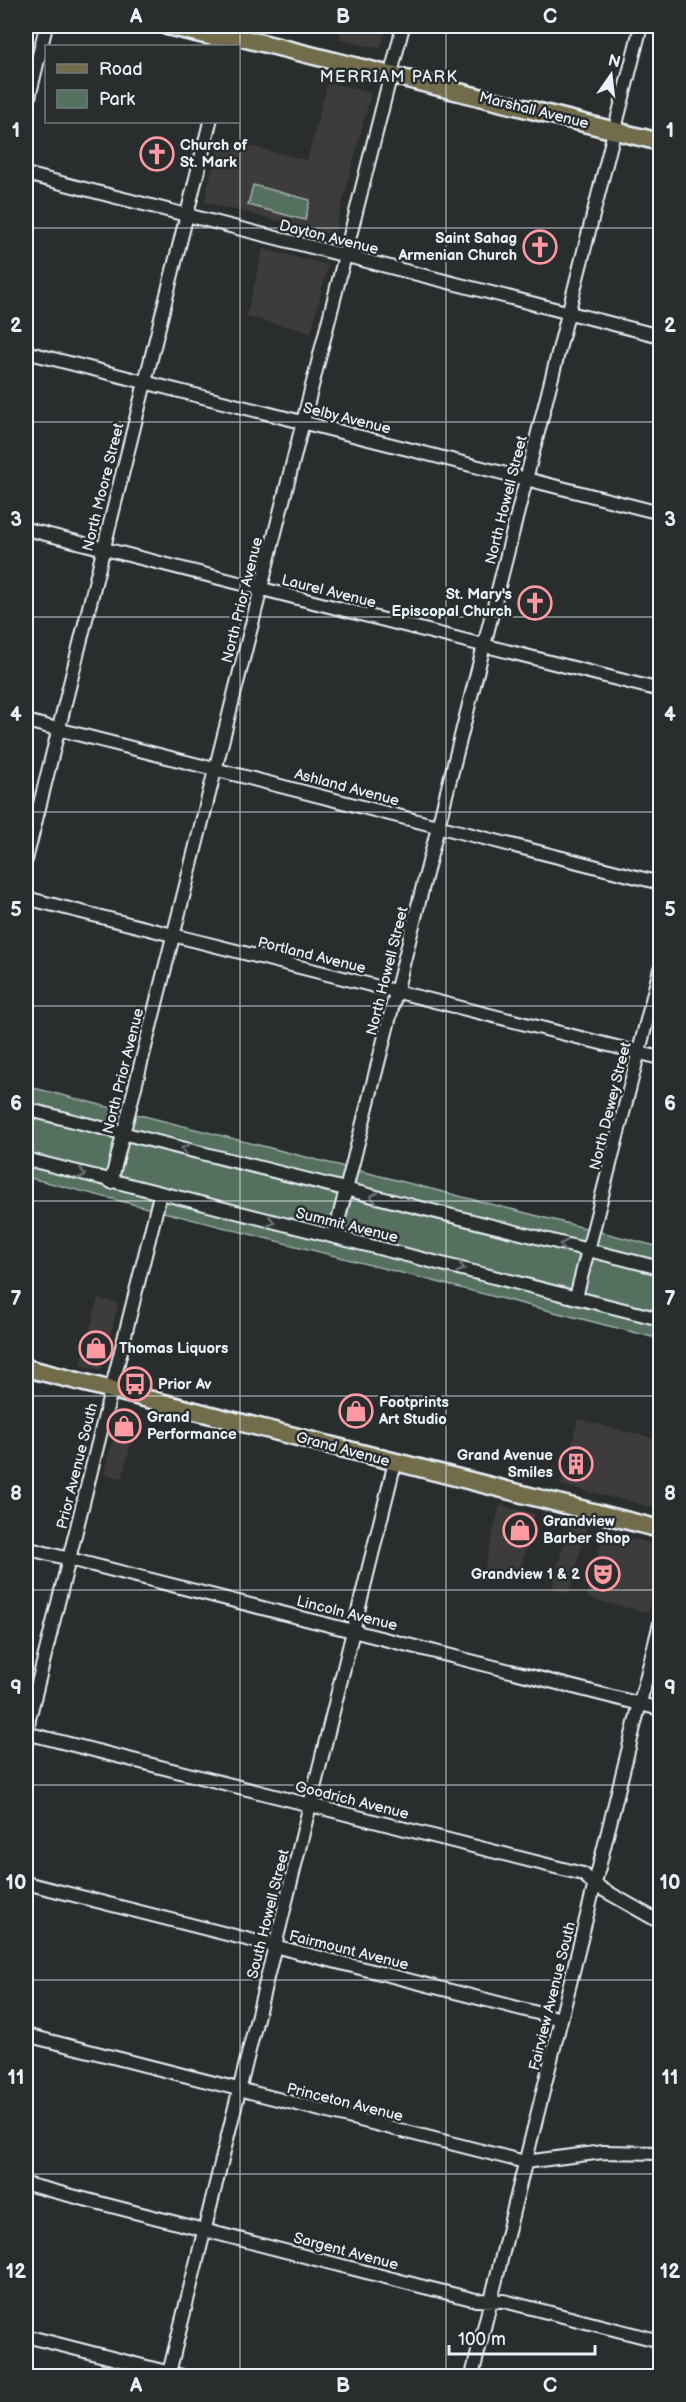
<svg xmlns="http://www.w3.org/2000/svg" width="686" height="2402" viewBox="0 0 686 2402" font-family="'Balsamiq Sans',sans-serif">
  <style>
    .built { fill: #3e3a3a }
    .green { fill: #54705f; stroke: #9eb0ac; stroke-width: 1.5 }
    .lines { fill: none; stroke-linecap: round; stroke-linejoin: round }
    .minor-casing { stroke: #e8f1f8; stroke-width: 16 }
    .major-casing { stroke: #e8f1f8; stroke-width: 21 }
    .minor { stroke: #2a2d2e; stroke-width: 12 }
    .major { stroke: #726c4b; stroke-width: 16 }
    .oneway { stroke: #6c7275 }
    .grid { fill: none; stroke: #e8f1f8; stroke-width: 1.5; stroke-opacity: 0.55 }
    .labels { text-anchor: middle; stroke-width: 5; stroke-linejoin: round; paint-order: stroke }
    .street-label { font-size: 15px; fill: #e8f1f8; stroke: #2a2d2e }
    .poi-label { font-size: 15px; font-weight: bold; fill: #e8f1f8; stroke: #2a2d2e; text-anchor: start }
    .neighbourhood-label { font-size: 16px; letter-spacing: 1.5px; fill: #e8f1f8; stroke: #2a2d2e }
    .neatline { fill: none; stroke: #e8f1f8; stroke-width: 2 }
    .grid-label { font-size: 20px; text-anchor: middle; font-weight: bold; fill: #e8f1f8 }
  </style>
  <rect width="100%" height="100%" fill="#2a2d2e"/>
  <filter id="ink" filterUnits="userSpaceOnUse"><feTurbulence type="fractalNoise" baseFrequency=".0167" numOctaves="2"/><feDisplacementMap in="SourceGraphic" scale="12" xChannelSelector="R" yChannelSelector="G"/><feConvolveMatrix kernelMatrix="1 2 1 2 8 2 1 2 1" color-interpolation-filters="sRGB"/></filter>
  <g filter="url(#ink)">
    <!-- built -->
    <path class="built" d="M342,26H387L381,49L339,39Z
      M328,82L371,93L334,235L204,202L220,139L307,160Z
      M263,249L328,265L311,332L246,317Z
      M98,1298L118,1303L102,1370L81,1365Z
      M120,1410L138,1414L122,1478L104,1474Z
      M578,1419L660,1440V1509L561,1485Z
      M500,1505L535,1514L518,1581L483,1573Z
      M569,1522L587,1527L569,1593L552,1589Z
      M604,1531L660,1546V1563L648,1613L587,1598Z"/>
    <!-- green -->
    <path class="green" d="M253,185L310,200L305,220L248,205Z
      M26,1086L660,1247V1339L26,1177Z"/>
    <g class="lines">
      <!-- minor casing -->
      <g class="minor-casing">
        <path id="minor" d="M231,46L236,26
          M26,110L46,26
          M26,174L660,336
          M26,352L660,513
          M26,529L660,690
          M26,721L660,883
          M26,860L210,122
          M26,898L660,1058
          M26,1109L660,1268
          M26,1159L660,1319
          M111,1182L403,26
          M334,1237L641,26
          M576,1297L660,969
          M26,1548L660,1709
          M26,1733L583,1874L595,1885L660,1922
          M26,1745L29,1719L160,1195
          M26,1883L561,2019
          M26,2035L525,2162L603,2152L660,2153
          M26,2184L420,2286L476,2300L504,2301L660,2341
          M26,2336L182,2376
          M169,2373L395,1462
          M472,2376L660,1623"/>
      </g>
      <!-- major casing -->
      <g class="major-casing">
        <path id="major" d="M167,26L213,37L233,36
          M215,26L234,36L660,142
          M26,1368L660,1529"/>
      </g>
      <!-- minor -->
      <use href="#minor" class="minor"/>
      <!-- major -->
      <use href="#major" class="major"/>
    </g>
    <!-- one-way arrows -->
    <defs><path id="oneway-chevron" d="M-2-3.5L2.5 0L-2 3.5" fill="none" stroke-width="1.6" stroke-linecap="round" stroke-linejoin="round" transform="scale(1.5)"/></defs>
    <g class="oneway">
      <use href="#oneway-chevron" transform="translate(185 1149) rotate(-166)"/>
      <use href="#oneway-chevron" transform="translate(82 1174) rotate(15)"/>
      <use href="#oneway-chevron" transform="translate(374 1197) rotate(-166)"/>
      <use href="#oneway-chevron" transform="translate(271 1222) rotate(14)"/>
      <use href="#oneway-chevron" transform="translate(563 1245) rotate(-166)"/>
      <use href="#oneway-chevron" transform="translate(461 1268) rotate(14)"/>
    </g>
  </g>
  <!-- grid -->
  <path class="grid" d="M240,26V2376M446,26V2376M26,228H660M26,422H660M26,617H660M26,812H660M26,1006H660M26,1201H660M26,1396H660M26,1590H660M26,1785H660M26,1980H660M26,2174H660"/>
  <!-- icons -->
  <defs>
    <g id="church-ring" transform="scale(1.725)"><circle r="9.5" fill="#2a2d2e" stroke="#ff9aa2" stroke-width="1.5"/><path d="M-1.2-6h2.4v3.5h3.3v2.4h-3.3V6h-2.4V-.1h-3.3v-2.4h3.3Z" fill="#ff9aa2"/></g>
    <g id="shop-ring" transform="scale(1.725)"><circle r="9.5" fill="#2a2d2e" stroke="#ff9aa2" stroke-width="1.5"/><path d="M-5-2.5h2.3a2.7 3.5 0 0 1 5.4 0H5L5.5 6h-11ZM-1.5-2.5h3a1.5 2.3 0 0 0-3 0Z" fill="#ff9aa2"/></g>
    <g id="bus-ring" transform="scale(1.725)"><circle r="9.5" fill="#2a2d2e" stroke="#ff9aa2" stroke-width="1.5"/><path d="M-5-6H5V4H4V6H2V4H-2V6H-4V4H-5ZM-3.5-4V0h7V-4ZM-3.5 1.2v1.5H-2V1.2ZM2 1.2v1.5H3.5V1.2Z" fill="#ff9aa2"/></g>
    <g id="building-ring" transform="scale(1.725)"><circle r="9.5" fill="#2a2d2e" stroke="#ff9aa2" stroke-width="1.5"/><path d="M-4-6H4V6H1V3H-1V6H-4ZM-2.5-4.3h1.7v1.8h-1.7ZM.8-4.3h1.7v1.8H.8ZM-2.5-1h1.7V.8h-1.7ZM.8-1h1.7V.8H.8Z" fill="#ff9aa2"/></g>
    <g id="theatre-ring" transform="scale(1.725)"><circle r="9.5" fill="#2a2d2e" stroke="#ff9aa2" stroke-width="1.5"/><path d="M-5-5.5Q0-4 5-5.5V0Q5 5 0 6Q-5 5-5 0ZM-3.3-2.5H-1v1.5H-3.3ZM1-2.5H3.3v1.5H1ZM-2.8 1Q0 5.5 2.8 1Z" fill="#ff9aa2"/></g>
  </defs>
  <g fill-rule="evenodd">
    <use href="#church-ring" x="157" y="154"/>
    <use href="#church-ring" x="540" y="247"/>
    <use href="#church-ring" x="535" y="603"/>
    <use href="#shop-ring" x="96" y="1348"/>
    <use href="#bus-ring" x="135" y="1384"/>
    <use href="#shop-ring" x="356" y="1411"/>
    <use href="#shop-ring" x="124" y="1426"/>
    <use href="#building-ring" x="576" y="1464"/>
    <use href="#shop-ring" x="520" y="1530"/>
    <use href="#theatre-ring" x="603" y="1574"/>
  </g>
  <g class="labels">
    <!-- street labels -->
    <g class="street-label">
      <text transform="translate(534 110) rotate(14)" y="5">Marshall Avenue</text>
      <text transform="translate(329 237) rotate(14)" y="5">Dayton Avenue</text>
      <text transform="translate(347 418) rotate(14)" y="5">Selby Avenue</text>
      <text transform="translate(103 487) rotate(-76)" y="5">North Moore Street</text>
      <text transform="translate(506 500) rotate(-76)" y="5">North Howell Street</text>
      <text transform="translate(329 591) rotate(14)" y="5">Laurel Avenue</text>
      <text transform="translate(242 600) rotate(-76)" y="5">North Prior Avenue</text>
      <text transform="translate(347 787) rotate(15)" y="5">Ashland Avenue</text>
      <text transform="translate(312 955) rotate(14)" y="5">Portland Avenue</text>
      <text transform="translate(387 971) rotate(-76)" y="5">North Howell Street</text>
      <text transform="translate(123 1071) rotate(-76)" y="5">North Prior Avenue</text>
      <text transform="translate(610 1106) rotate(-76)" y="5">North Dewey Street</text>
      <text transform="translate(347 1225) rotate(14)" y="5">Summit Avenue</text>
      <text transform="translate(343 1449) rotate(15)" y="5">Grand Avenue</text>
      <text transform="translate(77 1466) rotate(-76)" y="5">Prior Avenue South</text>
      <text transform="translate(347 1613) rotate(14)" y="5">Lincoln Avenue</text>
      <text transform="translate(352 1800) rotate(14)" y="5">Goodrich Avenue</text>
      <text transform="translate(268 1914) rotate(-76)" y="5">South Howell Street</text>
      <text transform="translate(349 1950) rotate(14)" y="5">Fairmount Avenue</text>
      <text transform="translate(552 1996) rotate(-76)" y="5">Fairview Avenue South</text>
      <text transform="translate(345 2102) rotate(14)" y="5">Princeton Avenue</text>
      <text transform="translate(346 2251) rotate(15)" y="5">Sargent Avenue</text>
    </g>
    <!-- poi labels -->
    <g class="poi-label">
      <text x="180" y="150">Church of<tspan x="180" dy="17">St. Mark</tspan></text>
      <text x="517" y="243" text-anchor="end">Saint Sahag<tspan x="517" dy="17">Armenian Church</tspan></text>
      <text x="512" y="599" text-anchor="end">St. Mary's<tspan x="512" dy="17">Episcopal Church</tspan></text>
      <text x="119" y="1353">Thomas Liquors</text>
      <text x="158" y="1389">Prior Av</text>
      <text x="379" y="1407">Footprints<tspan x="379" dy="17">Art Studio</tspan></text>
      <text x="147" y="1422">Grand<tspan x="147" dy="17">Performance</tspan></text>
      <text x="553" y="1460" text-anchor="end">Grand Avenue<tspan x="553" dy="17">Smiles</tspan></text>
      <text x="543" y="1526">Grandview<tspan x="543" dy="17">Barber Shop</tspan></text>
      <text x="580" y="1579" text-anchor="end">Grandview 1 &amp; 2</text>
    </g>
    <!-- neighbourhood labels -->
    <g class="neighbourhood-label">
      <text x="389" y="82">MERRIAM PARK</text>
    </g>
  </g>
  <!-- margin -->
  <rect width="686" height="2402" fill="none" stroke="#2a2d2e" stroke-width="66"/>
  <!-- legend -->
  <rect x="45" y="45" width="195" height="78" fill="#2a2d2e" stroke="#767b7f" stroke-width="1.5"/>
  <rect x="57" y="64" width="30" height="9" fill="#726c4b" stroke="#767b7f" stroke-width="1.5"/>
  <text x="99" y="75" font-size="18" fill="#e8f1f8">Road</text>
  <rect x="57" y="90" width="30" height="18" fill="#54705f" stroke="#767b7f" stroke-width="1.5"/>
  <text x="99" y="105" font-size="18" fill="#e8f1f8">Park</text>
  <!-- north arrow -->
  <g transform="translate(611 75) rotate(14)" stroke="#2a2d2e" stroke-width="4.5" paint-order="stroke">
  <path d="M0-4.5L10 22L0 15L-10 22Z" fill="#e8f1f8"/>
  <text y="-9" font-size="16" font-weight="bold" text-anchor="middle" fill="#e8f1f8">N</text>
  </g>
  <!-- scale -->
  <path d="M449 2345v9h146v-9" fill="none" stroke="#e8f1f8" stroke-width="3"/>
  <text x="458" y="2345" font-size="18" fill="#e8f1f8" stroke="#2a2d2e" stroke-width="4.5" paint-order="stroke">100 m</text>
  <rect x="33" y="33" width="620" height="2336" class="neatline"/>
  <g class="grid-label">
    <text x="136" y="23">A</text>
    <text x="343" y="23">B</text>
    <text x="550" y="23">C</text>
    <text x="16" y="137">1</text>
    <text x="670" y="137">1</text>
    <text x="16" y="332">2</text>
    <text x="670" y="332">2</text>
    <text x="16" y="526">3</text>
    <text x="670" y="526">3</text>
    <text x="16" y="721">4</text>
    <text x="670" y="721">4</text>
    <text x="16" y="916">5</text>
    <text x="670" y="916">5</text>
    <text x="16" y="1110">6</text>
    <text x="670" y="1110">6</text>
    <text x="16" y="1305">7</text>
    <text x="670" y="1305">7</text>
    <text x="16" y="1500">8</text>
    <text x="670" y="1500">8</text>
    <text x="16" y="1694">9</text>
    <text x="670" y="1694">9</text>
    <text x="16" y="1889">10</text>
    <text x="670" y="1889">10</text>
    <text x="16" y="2084">11</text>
    <text x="670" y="2084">11</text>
    <text x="16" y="2278">12</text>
    <text x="670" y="2278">12</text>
    <text x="136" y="2392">A</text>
    <text x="343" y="2392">B</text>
    <text x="550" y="2392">C</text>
  </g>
</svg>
